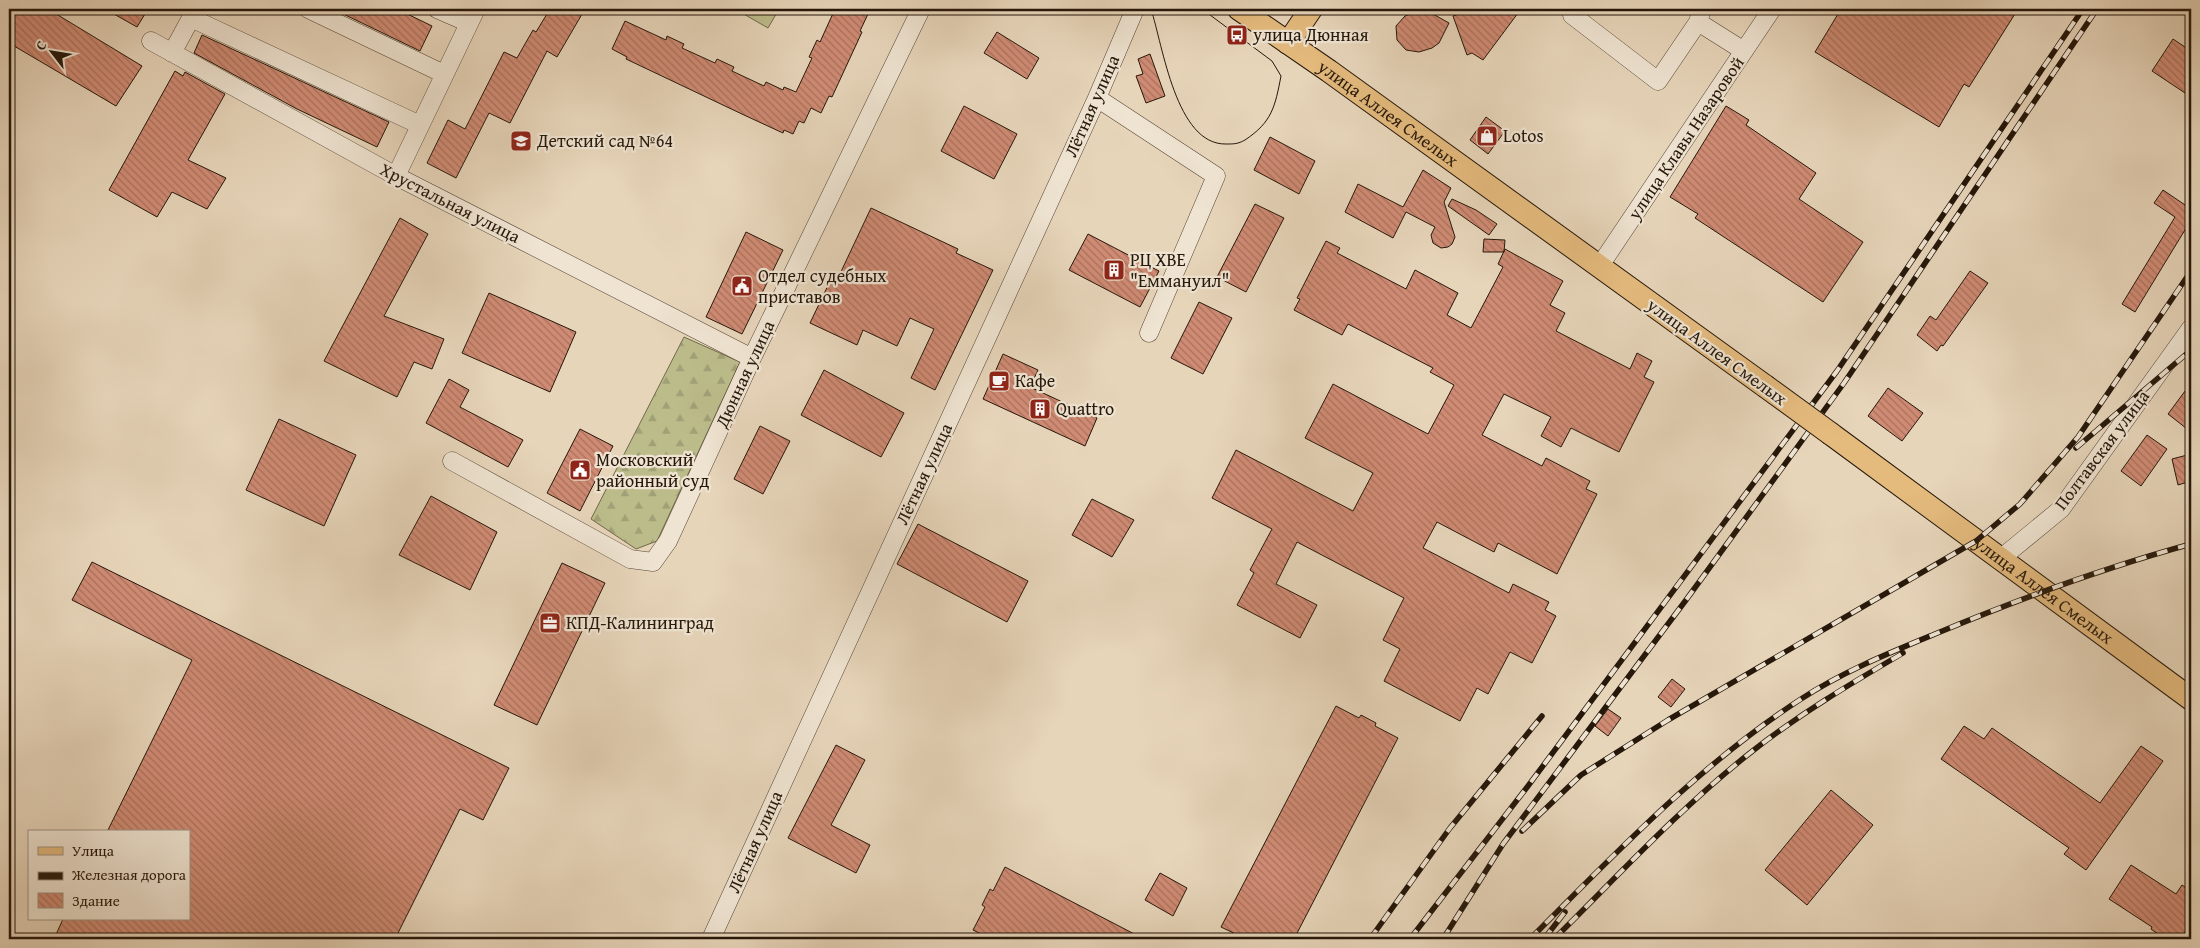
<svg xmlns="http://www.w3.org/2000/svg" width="2200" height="948" viewBox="0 0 2200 948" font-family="'Gentium Book Plus',serif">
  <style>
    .forest { fill: url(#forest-firs); stroke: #706a4a }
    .park { fill: #bcbc8b; stroke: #706a4a }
    .building { fill: url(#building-back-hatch); stroke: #25170a }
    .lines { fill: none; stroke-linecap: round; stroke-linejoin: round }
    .minor-casing { stroke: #564636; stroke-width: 19 }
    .major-casing { stroke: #25170a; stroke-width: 24 }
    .minor { stroke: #efe4d2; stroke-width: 18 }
    .major { stroke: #e4ba7d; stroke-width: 22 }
    .tram { stroke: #25170a; stroke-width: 1 }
    .rail-casing { stroke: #25170a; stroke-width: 5.5 }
    .rail { stroke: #efe4d2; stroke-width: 4; stroke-dasharray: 11; stroke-linecap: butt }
    .major-bridge-casing { stroke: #25170a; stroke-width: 24; stroke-linecap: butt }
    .major-bridge { stroke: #e4ba7d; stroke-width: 22 }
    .labels { text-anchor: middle; stroke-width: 4.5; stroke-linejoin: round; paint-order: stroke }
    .poi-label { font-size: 18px; fill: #25170a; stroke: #efe4d2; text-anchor: start }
    .street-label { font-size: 18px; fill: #25170a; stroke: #efe4d2 }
  </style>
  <defs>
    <pattern id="forest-firs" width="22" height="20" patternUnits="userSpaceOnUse" patternTransform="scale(1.25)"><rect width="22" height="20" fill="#bcbc8b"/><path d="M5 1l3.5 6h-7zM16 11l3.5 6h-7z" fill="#a1a177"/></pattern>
    <pattern id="building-back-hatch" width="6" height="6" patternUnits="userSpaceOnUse" patternTransform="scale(1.25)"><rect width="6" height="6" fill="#d08b74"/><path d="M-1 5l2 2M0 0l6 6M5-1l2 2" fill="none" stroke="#a9715d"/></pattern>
  </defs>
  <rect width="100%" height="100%" fill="#e7d5ba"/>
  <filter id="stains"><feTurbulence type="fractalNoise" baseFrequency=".004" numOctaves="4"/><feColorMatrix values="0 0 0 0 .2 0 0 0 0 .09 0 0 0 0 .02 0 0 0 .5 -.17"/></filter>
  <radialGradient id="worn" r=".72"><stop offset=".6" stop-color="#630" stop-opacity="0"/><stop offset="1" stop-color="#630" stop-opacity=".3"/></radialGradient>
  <!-- forest -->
  <path class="forest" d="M684,337L740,362L657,541L636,549L591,519Z"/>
  <!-- park -->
  <path class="park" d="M735,9H779L768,28Z"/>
  <!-- building -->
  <path class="building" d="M9,9H48L142,66L116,106L9,43Z
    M105,9H148L137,27Z
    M333,9H397L432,26L420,51Z
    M550,9H585L557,57L547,51L510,123L489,113L456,178L427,163L448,120L465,129L504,52L517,58L533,30L536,32Z
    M835,9H856L868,14L860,31L862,32L832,97L829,96L821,113L811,108L804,123L799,121L793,134L784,130L783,133L744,115L626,59L627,57L612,49L625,21L666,40L667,36L684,44L682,48L715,63L717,59L734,67L732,71L764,86L766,82L783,90L784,87L796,92L812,58L809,57L817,40L820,42Z
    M1424,9L1449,23L1439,43L1432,48L1419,52L1406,50L1397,40L1396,26L1405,16Z
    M1472,9H1521L1483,60L1472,53L1467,55L1453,16Z
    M1841,9H2018L1969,87L1964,84L1939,127L1815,52Z
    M997,32L1039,58L1027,79L984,53Z
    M202,35L389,122L377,147L297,109L194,53Z
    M2173,39L2191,51V97L2152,71Z
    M1150,54L1165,96L1146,103L1136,76L1143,74L1138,59Z
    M175,71L183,76L185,72L225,94L188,160L226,178L207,209L172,192L157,217L109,190Z
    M964,106L1017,134L994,179L941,151Z
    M1726,106L1749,120L1746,125L1816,173L1799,199L1863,242L1823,302L1695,218L1698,214L1670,197Z
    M1486,117L1505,131L1488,154L1470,140Z
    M1270,137L1315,161L1299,194L1254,170Z
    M1423,170L1451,188L1444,202L1455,237L1452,244L1448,247L1441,248L1433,243L1431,235L1435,227L1406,212L1393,238L1345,212L1358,184L1403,207Z
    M2163,190L2191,209V220L2135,312L2122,304L2175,217L2154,203Z
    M1452,199L1476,210L1497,224L1489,235L1448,206Z
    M1255,204L1284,218L1246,292L1217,277Z
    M871,208L958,249L956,253L993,270L935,390L911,378L934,329L910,318L897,346L863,330L857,345L810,323L833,275L838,278Z
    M400,218L428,234L384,316L444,339L432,369L414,362L397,397L324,361Z
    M746,232L783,250L742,334L706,317Z
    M1088,234L1159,271L1140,307L1069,270Z
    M1484,239L1505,240L1504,252H1483Z
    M1326,241L1340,248L1337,253L1406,289L1415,270L1458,293L1447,315L1471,328L1503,267L1498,264L1505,249L1563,281L1550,305L1565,313L1556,331L1630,369L1637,353L1652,361L1644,377L1654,382L1619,452L1571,428L1561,447L1541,436L1551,417L1504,394L1482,435L1542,466L1546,458L1590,481L1586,489L1597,494L1557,574L1498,543L1494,552L1437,522L1423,548L1509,593L1513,584L1549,602L1545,610L1556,616L1532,663L1510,652L1488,694L1477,688L1460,721L1384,681L1400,649L1383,640L1404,598L1297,542L1276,584L1317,605L1300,638L1237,605L1254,573L1250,570L1272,529L1212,498L1236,450L1353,511L1373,473L1305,438L1333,384L1428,434L1454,385L1430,372L1433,368L1348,324L1342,335L1294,310L1300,299L1297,298Z
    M1970,271L1988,283L1943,346L1941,345L1937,351L1917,335L1930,316L1936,320Z
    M489,293L576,332L550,392L462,353Z
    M1199,302L1232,318L1203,374L1171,358Z
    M1003,354L1038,370L1030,387L1097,418L1085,446L983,399Z
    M824,370L904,413L881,457L801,415Z
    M449,379L469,390L460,407L523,440L508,467L426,423Z
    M2191,383V432L2168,414Z
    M1888,388L1923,413L1902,441L1868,416Z
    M279,419L356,455L324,526L246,490Z
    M760,426L790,441L763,494L734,479Z
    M580,429L613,446L580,511L547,493Z
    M2147,435L2167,449L2141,486L2121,471Z
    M2191,454V481L2178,485L2172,459Z
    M431,496L497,532L470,590L399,555Z
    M1092,499L1134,520L1112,557L1072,535Z
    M918,524L1028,581L1007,622L897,564Z
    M92,562L509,768L483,820L460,809L395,939H54L63,919H189V832H107L192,660L72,600Z
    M562,563L605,583L537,725L494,705Z
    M1672,679L1685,689L1671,707L1658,697Z
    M1336,706L1359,718L1361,715L1376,723L1375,726L1398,738L1294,939H1246L1221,927Z
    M1608,709L1621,718L1608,736L1595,726Z
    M1964,726L1984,739L1992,728L2100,803L2141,746L2163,761L2086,870L2064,854L2069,848L1941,759Z
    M836,745L865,760L831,825L870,845L856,873L788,838Z
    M1831,790L1873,825L1807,905L1765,870Z
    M2131,865L2176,894L2182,885L2191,891V924L2180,939H2165L2151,929L2152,927L2109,899Z
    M1005,867L1144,939H991L973,930L985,907L982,905L990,889L993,891Z
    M1160,873L1187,888L1173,916L1145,900Z"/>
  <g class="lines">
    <!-- minor casing -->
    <g class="minor-casing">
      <path id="minor" d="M308,9L444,74
        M437,9L469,23
        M1576,9L1572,15L1658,81L1698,22
        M1702,9L1698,22L1744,51
        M151,41L396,176L752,358
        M172,53L191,18L420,125
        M1097,98L1216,176L1149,333
        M396,176L476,9
        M1599,267L1772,9
        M452,461L630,559L653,562L668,541L752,358L921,9
        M1999,560L2061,509L2191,328
        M711,939L1097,98L1135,9"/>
    </g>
    <!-- major casing -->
    <g class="major-casing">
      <g id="major">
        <path id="s1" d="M1239,9L1329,71L1765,386"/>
        <path d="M1288,43L1311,9"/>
        <path id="s2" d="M1831,434L2191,699"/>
      </g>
    </g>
    <!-- minor -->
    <use href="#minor" class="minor"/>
    <!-- major -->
    <use href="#major" class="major"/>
    <!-- tram -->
    <path class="tram" d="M1151,9C1163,46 1176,145 1226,144C1234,144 1238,144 1245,140C1272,122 1275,107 1281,76L1272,61L1202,9"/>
    <!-- rail casing -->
    <g class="rail-casing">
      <path id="rail" d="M2076,448L2191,350
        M1522,831L1581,775L1668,720L1976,541L2020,504L2078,437L2191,271
        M1370,939L1450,828L1542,716
        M1410,939L1528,786L1837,371L2083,9
        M1443,939L1503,844L1686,600L1844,383L2097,9
        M1530,939C1615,854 1699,765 1801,699C1842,672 1889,653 1935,634C2019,599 2103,568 2191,544
        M1544,939L1565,912
        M1554,939C1618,876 1679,809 1750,753C1798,715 1850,684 1903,653"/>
    </g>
    <!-- rail -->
    <use href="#rail" class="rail"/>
    <!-- major-bridge casing -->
    <g class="major-bridge-casing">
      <path id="major-bridge" d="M1765,386L1831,434"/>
    </g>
    <!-- major-bridge -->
    <use href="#major-bridge" class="major-bridge"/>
  </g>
  <!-- icons -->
  <defs>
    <g id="bus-square" transform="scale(1.125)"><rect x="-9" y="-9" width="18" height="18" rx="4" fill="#8f2418" stroke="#efe4d2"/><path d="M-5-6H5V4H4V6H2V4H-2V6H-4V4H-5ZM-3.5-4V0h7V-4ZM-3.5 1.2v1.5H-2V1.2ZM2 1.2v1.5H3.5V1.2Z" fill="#fff"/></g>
    <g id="shop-square" transform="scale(1.125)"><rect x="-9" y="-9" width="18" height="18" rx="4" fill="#8f2418" stroke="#efe4d2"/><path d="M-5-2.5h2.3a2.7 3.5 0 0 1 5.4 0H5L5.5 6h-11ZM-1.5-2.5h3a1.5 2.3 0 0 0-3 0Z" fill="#fff"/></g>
    <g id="school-square" transform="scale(1.125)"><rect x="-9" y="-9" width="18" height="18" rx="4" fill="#8f2418" stroke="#efe4d2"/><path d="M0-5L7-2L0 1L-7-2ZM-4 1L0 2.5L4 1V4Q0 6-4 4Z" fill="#fff"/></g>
    <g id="building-square" transform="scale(1.125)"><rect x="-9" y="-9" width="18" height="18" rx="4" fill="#8f2418" stroke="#efe4d2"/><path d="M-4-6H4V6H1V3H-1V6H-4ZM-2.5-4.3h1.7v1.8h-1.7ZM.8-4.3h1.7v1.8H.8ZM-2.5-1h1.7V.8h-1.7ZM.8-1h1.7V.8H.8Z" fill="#fff"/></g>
    <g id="civic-square" transform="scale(1.125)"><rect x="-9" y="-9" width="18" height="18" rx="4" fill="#8f2418" stroke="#efe4d2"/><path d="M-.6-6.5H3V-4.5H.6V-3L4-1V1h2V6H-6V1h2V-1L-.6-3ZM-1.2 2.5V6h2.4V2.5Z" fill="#fff"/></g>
    <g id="cafe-square" transform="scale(1.125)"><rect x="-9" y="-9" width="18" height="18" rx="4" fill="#8f2418" stroke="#efe4d2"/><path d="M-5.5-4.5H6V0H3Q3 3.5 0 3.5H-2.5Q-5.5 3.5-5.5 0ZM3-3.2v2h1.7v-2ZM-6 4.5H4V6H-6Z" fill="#fff"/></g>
    <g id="office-square" transform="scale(1.125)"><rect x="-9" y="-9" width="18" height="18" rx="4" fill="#8f2418" stroke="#efe4d2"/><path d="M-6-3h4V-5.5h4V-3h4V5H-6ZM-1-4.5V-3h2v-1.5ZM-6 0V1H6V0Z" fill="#fff"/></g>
  </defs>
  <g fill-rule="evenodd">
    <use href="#bus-square" x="1237" y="35"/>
    <use href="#shop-square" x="1487" y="136"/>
    <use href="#school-square" x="521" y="141"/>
    <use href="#building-square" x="1114" y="270"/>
    <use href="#civic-square" x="742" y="286"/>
    <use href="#cafe-square" x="999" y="381"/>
    <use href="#building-square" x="1040" y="409"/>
    <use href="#civic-square" x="580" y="470"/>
    <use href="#office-square" x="550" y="623"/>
  </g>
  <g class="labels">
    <!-- poi labels -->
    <g class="poi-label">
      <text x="1253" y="41">улица Дюнная</text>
      <text x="1503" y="142">Lotos</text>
      <text x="537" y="147">Детский сад №64</text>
      <text x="1130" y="266">РЦ ХВЕ<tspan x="1130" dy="21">"Еммануил"</tspan></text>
      <text x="758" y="282">Отдел судебных<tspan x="758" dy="21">приставов</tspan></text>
      <text x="1015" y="387">Кафе</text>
      <text x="1056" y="415">Quattro</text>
      <text x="596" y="466">Московский<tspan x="596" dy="21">районный суд</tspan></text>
      <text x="566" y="629">КПД-Калининград</text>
    </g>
    <!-- street labels -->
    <g class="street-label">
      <text transform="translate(1092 106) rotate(-66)" y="6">Лётная улица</text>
      <text dy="6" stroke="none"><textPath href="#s1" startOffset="182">улица Аллея Смелых</textPath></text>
      <text transform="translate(1686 138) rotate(-56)" y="6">улица Клавы Назаровой</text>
      <text transform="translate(450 203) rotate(27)" y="6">Хрустальная улица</text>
      <text transform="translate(1717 352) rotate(36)" y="6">улица Аллея Смелых</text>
      <text transform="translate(745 374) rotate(-65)" y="6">Дюнная улица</text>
      <text transform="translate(2102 450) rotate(-53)" y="6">Полтавская улица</text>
      <text transform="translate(924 474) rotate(-65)" y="6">Лётная улица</text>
      <text dy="6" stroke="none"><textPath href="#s2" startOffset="264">улица Аллея Смелых</textPath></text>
      <text transform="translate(755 842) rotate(-66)" y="6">Лётная улица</text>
    </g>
  </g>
  <!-- margin -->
  <rect width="2200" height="948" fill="none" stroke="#e7d5ba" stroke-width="30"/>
  <rect x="10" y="10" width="2180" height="928" fill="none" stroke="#25170a" stroke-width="2.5"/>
  <rect x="15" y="15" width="2170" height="918" fill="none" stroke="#25170a"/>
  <!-- legend -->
  <rect x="28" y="830" width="162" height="90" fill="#efe4d2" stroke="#9e9282"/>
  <rect x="38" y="847" width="25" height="8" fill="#e4ba7d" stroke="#9e9282"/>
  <text x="72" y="856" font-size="15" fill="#25170a">Улица</text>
  <rect x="38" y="872" width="25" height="8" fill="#25170a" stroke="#9e9282"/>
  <text x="72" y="880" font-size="15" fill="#25170a">Железная дорога</text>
  <rect x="38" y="893" width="25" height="15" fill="url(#building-back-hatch)" stroke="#9e9282"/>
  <text x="72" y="906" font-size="15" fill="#25170a">Здание</text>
  <!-- north arrow -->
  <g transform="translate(52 52) rotate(301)" stroke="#efe4d2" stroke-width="4" paint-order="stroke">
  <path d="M0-4L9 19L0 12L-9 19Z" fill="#25170a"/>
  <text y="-8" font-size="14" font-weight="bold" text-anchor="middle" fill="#25170a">С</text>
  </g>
  <rect width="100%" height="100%" filter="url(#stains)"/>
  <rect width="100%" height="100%" fill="url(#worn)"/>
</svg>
